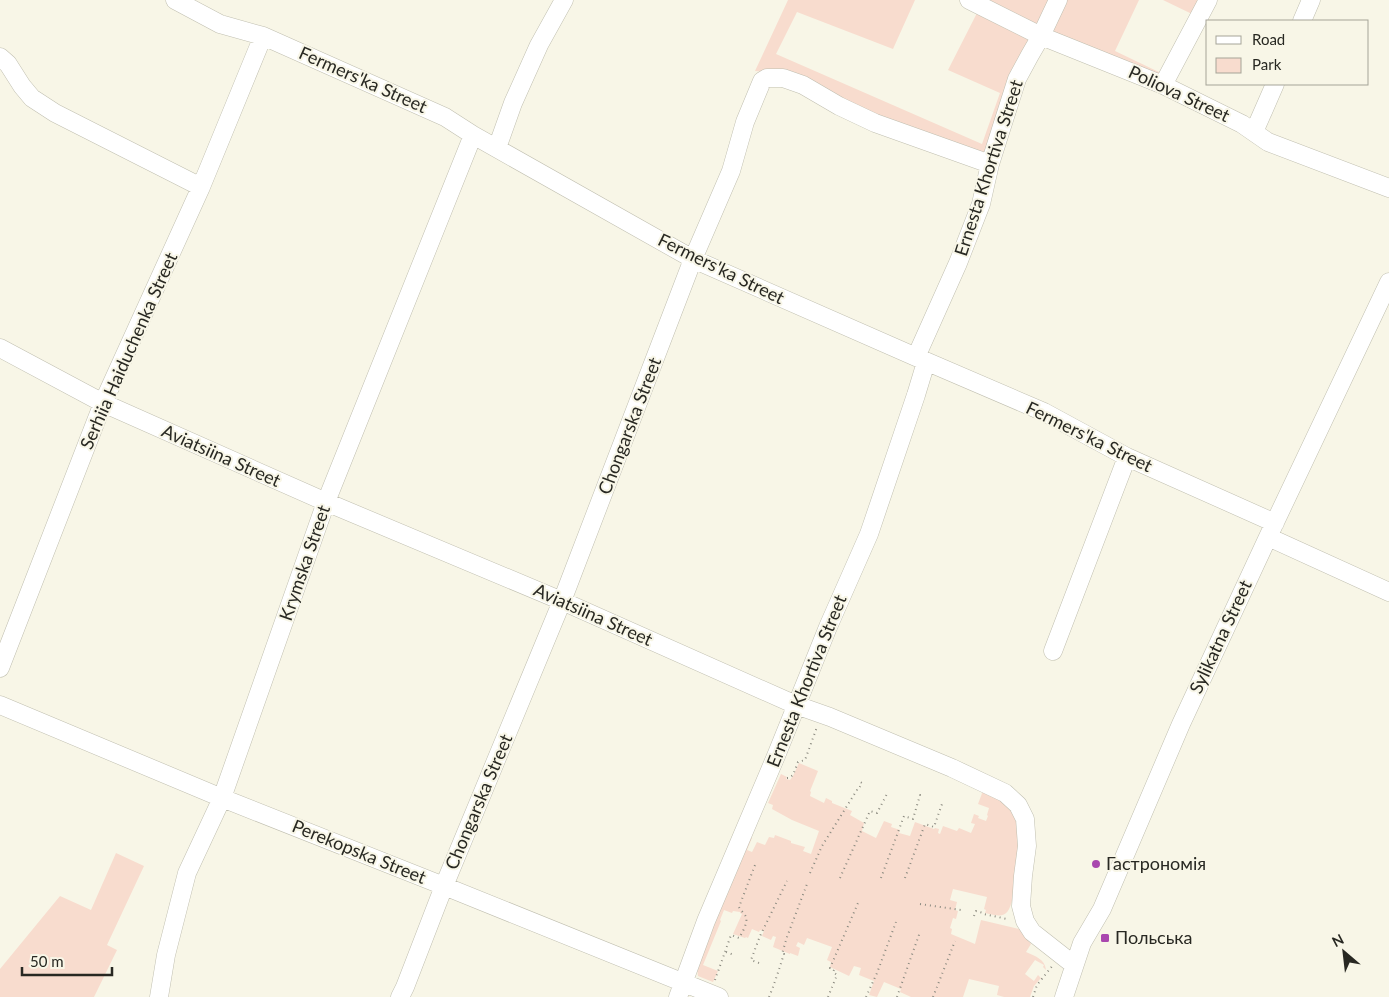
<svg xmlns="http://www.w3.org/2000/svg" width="1389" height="997" viewBox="0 0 1389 997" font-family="Lato,sans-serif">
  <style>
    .green { fill: #f8dcce }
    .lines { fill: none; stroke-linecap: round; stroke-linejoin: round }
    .minor-casing { stroke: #c0bfb0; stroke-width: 19 }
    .path { stroke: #8c8b81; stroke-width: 2; stroke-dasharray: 1 4; stroke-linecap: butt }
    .minor { stroke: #fff; stroke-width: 18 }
    .poi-dot { fill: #a947ae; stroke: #f8f6e7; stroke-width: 2 }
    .labels { text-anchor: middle; stroke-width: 4; stroke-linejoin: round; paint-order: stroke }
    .street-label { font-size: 18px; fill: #282822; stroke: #f8f6e7 }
    .poi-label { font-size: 18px; fill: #282822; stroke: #f8f6e7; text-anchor: start }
  </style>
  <rect width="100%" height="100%" fill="#f8f6e7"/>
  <!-- green -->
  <path class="green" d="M788,0H915L893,49L797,12L776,54L982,144L1000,93L948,70L977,13L1032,39L985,157L768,72L755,71Z
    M964,0H1055L1044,26Z
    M1061,0H1139L1115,51L1163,74L1192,14L1163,0H1209L1173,82L1051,31Z
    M799,763L818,771L810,791L811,792L810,796L824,803L826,798L832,801V803L852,811L850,815L864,823L862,831L876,838L884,821L892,824L891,827L900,830L899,833L910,836L915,822L934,829L935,828L939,829L938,833L940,834L943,826L957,831L959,828L971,833L975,824L971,823L974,814L979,816L978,818L986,821L988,816L987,815L989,808L978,804L984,788L998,795L1021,821L1013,897C1008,917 1004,918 985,913L986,910L984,909L987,897L953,889L950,900L957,902L955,910L958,911L956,919L953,918L950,928L952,929L951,934L975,944L981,920L1019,929L1031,944L1026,952C1035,956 1045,959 1046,970L1043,967L1044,965L1035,960L1025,974L1034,981L1038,975L1041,978L1034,986L1030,997H1004L997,995L999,986L969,979L963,997H911L900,992L901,989L884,982L877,997L869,995L874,981L859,975L861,968L854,966L849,976L830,967L831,962L827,960L832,947L807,938L804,945L798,942L796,946L800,948L798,956L790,953V954L773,947L776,937L773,936L771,940L762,936L764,931L760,930L759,932L752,929L748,938L746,937L745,938L733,934L742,914L740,913V912L733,911L732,913L724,910L720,920L721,921L703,965L718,971L713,982L698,976L697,968L747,836L752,838L747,850L752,852L757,842L765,845L769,837L774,838L775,835L791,841V843L805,847L803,851L811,854L819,831L792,820L772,809L773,805L768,803L781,774L787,777L786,779L790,780L793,776Z
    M116,853L144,866L107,945L117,950L94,997H0V969L60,896L91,910Z"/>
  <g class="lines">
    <!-- minor casing -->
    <g class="minor-casing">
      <path id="minor" d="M175,0L220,24L263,36L445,117L473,135L693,259L916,357L1044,412L1127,457L1275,523
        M969,0L1041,36L1163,85L1242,124L1268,142L1389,188
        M1302,21L1311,0
        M0,57L8,64L22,86L32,98L55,113L201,187
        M1163,85L1208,0
        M1254,132L1275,84
        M497,148L513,103L539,45L564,0
        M0,348L103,403L326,502L562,601L796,705L830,717L952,768L1005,793L1018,805L1025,819L1027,846L1023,876L1021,906L1025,921L1032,932L1074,965
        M916,357L958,263L981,204L990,164L1017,79L1030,55L1041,36L1058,0
        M1268,537L1389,592
        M1053,651L1127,457
        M0,668L103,403L201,187L263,36
        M0,705L222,798L444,886L719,997
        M159,997L166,955L187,873L222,798L326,502L473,135
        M400,997L405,987L444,886L562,601L693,259L731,171L745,122L762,81L767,78H783L803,85L839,106L875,123L990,164
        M678,997L706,921L776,756L828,627L869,534L916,395L926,362
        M1064,997L1082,943L1102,909L1181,724L1268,537L1389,282"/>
    </g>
    <!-- path -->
    <path class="path" d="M787,778H789L793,775L798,762L805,760L817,727
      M810,873L822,846L857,790H858L862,783L859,781
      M840,878L870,811L877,813L888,792
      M881,878L904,816L913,819L920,795H919
      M905,878L925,824L934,827L942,804L944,805
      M920,904L961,910L960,913
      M974,916L976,911L983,913L984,914L1007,919L1008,918
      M726,952L734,955
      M759,963L751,960L760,936L787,881
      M715,980L731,935L739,938C742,933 748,923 746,917C745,914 740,910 739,907L755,865
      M769,997C775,983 779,969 784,954H782L787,937L807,884
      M828,997L837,975L833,972L834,970L830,968L858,903
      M866,997L877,973L896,922
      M897,997L920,932
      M933,997L955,941
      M1033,997L1037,985L1053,965"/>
    <!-- minor -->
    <use href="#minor" class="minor"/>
  </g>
  <!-- markers -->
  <g class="poi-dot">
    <circle cx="1096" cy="864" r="5"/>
    <rect x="1100" y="933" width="10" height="10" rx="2.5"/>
  </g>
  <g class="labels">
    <!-- street labels -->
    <g class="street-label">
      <text transform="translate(363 80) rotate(24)" y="6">Fermers'ka Street</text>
      <text transform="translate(1179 94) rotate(25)" y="6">Poliova Street</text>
      <text transform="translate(989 168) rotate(-72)" y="6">Ernesta Khortiva Street</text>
      <text transform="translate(721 269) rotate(26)" y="6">Fermers'ka Street</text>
      <text transform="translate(129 351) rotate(-66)" y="6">Serhiia Haiduchenka Street</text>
      <text transform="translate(630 426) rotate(-69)" y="6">Chongarska Street</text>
      <text transform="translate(1089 437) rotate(26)" y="6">Fermers'ka Street</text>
      <text transform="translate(221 456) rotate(24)" y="6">Aviatsiina Street</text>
      <text transform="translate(305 563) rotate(-71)" y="6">Krymska Street</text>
      <text transform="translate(593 615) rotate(24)" y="6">Aviatsiina Street</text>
      <text transform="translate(1221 637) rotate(-65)" y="6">Sylikatna Street</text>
      <text transform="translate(807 681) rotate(-68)" y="6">Ernesta Khortiva Street</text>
      <text transform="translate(479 802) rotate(-67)" y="6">Chongarska Street</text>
      <text transform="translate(359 852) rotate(22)" y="6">Perekopska Street</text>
    </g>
    <!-- poi labels -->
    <g class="poi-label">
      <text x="1106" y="870">Гастрономія</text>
      <text x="1115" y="944">Польська</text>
    </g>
  </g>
  <!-- legend -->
  <rect x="1206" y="20" width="162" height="65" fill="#f8f6e7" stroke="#a5a498"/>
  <rect x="1216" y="36" width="25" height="8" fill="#ffffff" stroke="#a5a498"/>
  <text x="1252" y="45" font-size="15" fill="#282822">Road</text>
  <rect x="1216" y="58" width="25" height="15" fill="#f8dcce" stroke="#a5a498"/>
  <text x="1252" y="70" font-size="15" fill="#282822">Park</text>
  <!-- north arrow -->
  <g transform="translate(1344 952) rotate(332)" stroke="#f8f6e7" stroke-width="4" paint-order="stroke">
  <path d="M0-4L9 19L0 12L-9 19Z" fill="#282822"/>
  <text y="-8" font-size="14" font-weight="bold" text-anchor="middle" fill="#282822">N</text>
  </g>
  <!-- scale -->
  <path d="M22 967v8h90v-8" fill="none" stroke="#282822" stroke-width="2.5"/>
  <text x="30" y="967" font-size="15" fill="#282822" stroke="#f8f6e7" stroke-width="4" paint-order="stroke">50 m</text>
</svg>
